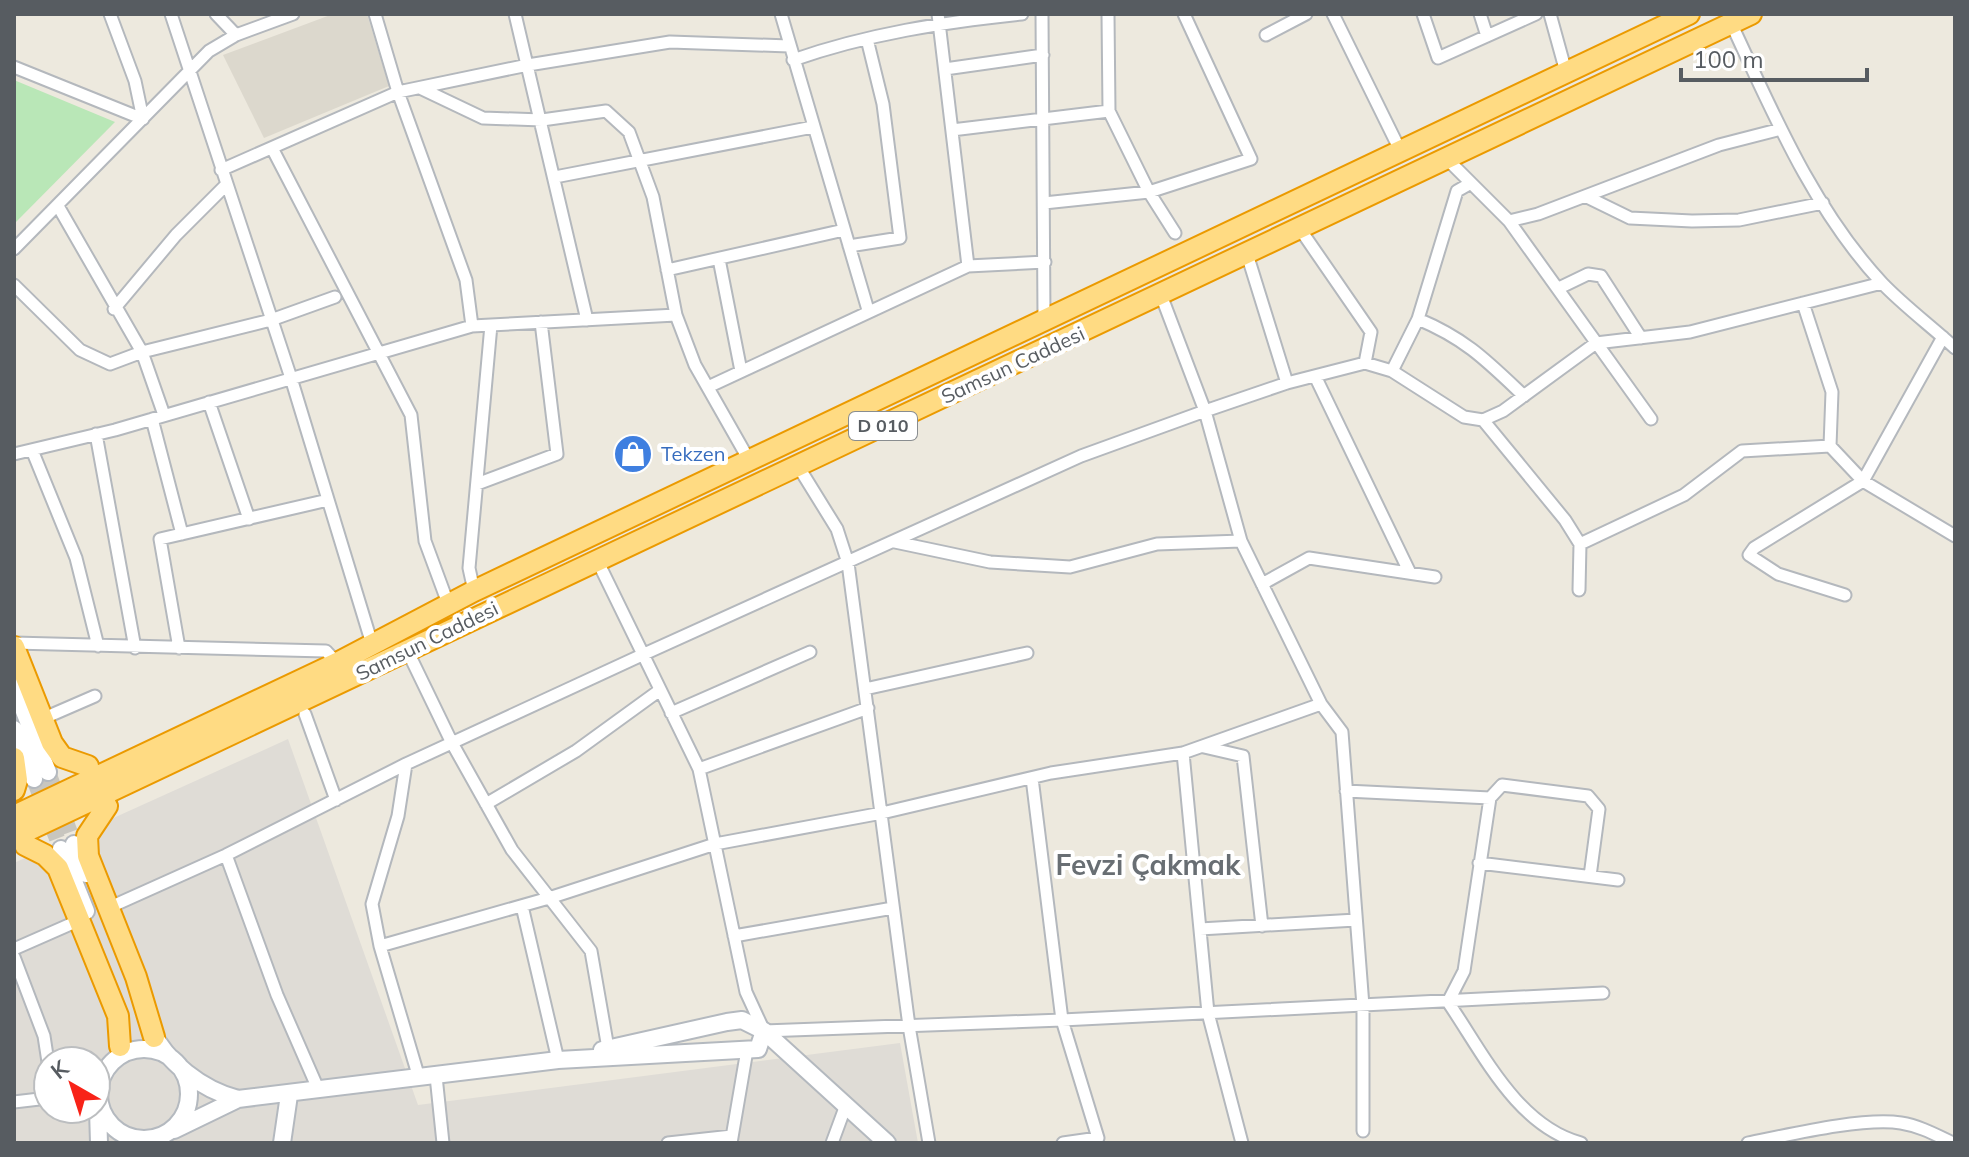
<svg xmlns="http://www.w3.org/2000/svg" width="1969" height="1157" viewBox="0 0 1969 1157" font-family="Mulish,sans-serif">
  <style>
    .industrial { fill: #dfdcd6; fill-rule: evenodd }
    .education { fill: #dcd8cd }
    .green { fill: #b9e7b7 }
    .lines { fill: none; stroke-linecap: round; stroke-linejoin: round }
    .secondary-tunnel { stroke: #c8c6bf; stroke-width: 16; stroke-dasharray: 16 8; stroke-linecap: butt }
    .street-casing { stroke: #b4b8bd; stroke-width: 15 }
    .secondary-casing { stroke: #b4b9bf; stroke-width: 20 }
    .highway-casing { stroke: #eb9a00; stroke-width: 24 }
    .street { stroke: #fff; stroke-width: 11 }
    .secondary { stroke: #fff; stroke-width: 16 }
    .highway { stroke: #ffdb83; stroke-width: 20 }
    .labels { text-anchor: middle; stroke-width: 8; stroke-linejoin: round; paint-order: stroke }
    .shield { fill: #fff; stroke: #898d90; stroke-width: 2 }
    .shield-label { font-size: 18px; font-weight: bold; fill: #575c61 }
    .street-label { font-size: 20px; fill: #575c61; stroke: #fff }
    .shop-label { font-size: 20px; fill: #366cbe; stroke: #fff; text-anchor: start }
    .district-label { font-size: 28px; font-weight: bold; fill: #686e73; stroke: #fff }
  </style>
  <rect width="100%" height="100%" fill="#ede9de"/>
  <!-- industrial -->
  <path class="industrial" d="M288,739L418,1105L900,1043L918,1143H14V863ZM48,1061H96V1109H48Z"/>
  <!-- education -->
  <path class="education" d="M333,14H367L389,86L264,138L223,55Z"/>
  <!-- green -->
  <path class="green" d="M14,80L115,122L14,224Z"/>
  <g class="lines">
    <!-- secondary-tunnel -->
    <path class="secondary-tunnel" d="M48,772L74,844
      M34,779L61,849"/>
    <!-- street casing -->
    <g class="street-casing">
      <path id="street" d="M110,14L135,81L143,119
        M171,14L291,378L372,644
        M216,14L236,35
        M375,14L398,92L466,280L472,326
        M515,14L587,320
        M781,14L868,310
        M938,14L968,266
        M1042,14L1044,318
        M1108,14L1109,111L1149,192L1175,233
        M1333,14L1400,150
        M1423,14L1438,58L1536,14
        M1480,14L1487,36
        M1550,14L1566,72
        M1731,23C1773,113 1813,209 1882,283C1904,306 1931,326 1955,348
        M1266,35L1306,14
        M793,60C867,34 944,22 1022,14
        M14,67L143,119
        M945,69L1043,55
        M420,88L483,118L542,120L606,111L629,132L653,197L676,315L695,365L749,460
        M952,130L1109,111
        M272,148L411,415L425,541L449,606
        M1447,159L1509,221L1651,419
        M221,170L398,92L528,65L670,42L789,46
        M555,177L813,127
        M1585,196L1630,218L1692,221L1739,220L1823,203
        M1044,203L1149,192L1251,159L1184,14
        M58,206L142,352L271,320L335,297
        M1509,221L1538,214L1719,145L1781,129
        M1300,229L1371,332L1365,363
        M849,246L900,238L883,104L867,39
        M14,249L209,51L236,35L293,14
        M1247,254L1287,383
        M719,259L741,371
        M667,270L844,230
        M14,285L80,350L110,364L142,352L164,415
        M1559,288L1588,274L1601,276L1641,338
        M1161,295L1205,411L1241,541L1321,704L1342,732L1363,1006V1131
        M1803,303L1832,392L1830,446L1863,481L1955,536
        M114,309L176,235L225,186
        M1418,319C1466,339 1487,361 1524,396
        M1392,371L1418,319L1457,191L1471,183
        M1315,376L1410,573
        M708,387L968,266L1045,262
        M209,402L249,519
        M152,419L182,534
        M1483,420L1565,520L1580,544L1579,590
        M96,434L135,648
        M32,450L76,558L98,646
        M14,454L115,430L472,326L676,315
        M798,466L837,529L848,563L909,1026L929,1143
        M477,484L557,454L541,322
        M895,542L990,562L1070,567L1157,544L1241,541
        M1580,544L1684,495L1742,451L1830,446
        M597,560L699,769L746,992L764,1031L1062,1020L1603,993
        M1262,584L1309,558L1435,577
        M474,591L469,568L491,325
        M1845,595L1778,574L1749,555L1754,548L1863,481L1943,337
        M14,643L326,651L337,663
        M179,648L160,539L328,500
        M407,650L452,743L512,850L591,951L609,1054
        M865,689L1027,653
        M671,713L810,652
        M305,714L336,800
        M42,719L95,696
        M1204,747L1243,756L1262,926
        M1183,753L1208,1013L1242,1143
        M406,764L398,816L372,904L380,946L419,1078
        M699,769L868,708
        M1032,778L1062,1020L1098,1138L1063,1143
        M1346,791L1490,798L1464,971L1448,1002C1483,1053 1517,1126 1581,1143
        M1490,798L1502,785L1588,796L1599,809L1590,876
        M486,804L576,751L660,690
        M226,855L277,995L319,1091
        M1479,863L1618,880
        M522,906L558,1060
        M108,908L226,855L406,764L642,655L1081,456L1205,411L1287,383L1365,363L1392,371L1464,417L1483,420L1503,411L1596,343L1690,332L1882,283
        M1200,929L1356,920
        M734,936L893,908
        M380,946L549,898L715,844L882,813L1051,773L1183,753L1321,704
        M14,949L80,920
        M14,957L44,1036L48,1062
        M436,1076L443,1143
        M96,1093H98
        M14,1102L48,1098
        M668,1143L732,1136
        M731,1143L747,1050
        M832,1143L846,1105
        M1748,1143C1788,1135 1863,1117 1901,1123C1920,1126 1936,1135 1953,1143"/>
    </g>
    <!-- secondary casing -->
    <g class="secondary-casing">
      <path id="secondary" d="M14,686L48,772
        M14,729L34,779
        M74,844L86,874
        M61,849L86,911
        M150,1028C166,1062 202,1090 238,1099L558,1060L758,1049L764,1031
        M99 1094a45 45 0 1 1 90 0a45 45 0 1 1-90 0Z
        M602,1050L727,1022L742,1020L764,1031L887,1143
        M98,1110L99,1143
        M174,1130L238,1099
        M282,1143L289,1095"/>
    </g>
    <!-- highway casing -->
    <g class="highway-casing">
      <path id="highway" d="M14,647L52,743L62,757L88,766
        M14,758L17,780L14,790
        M107,806L87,836L88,856L136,977L154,1037
        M14,816L337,663L474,591L1689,14
        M14,837L1751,14
        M25,845L45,855L58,868L118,1016L120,1046"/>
    </g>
    <!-- street -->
    <use href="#street" class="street"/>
    <!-- secondary -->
    <use href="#secondary" class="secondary"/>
    <!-- highway -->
    <use href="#highway" class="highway"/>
  </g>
  <!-- icons -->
  <defs>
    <g id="shop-disc" transform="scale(2)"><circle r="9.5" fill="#3f7fe0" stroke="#fff"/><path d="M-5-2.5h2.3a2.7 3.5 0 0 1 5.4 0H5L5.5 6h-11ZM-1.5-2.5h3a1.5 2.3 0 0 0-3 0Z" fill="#fff"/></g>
  </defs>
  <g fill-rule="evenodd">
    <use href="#shop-disc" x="633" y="454"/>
  </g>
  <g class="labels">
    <!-- shield labels -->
    <rect class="shield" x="849" y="412" width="68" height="28" rx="6"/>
    <g class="shield-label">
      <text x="883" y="432">D 010</text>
    </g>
    <!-- street labels -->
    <g class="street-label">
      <text transform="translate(1013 365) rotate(-25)" y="7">Samsun Caddesi</text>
      <text transform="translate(427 641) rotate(-26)" y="7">Samsun Caddesi</text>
    </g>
    <!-- shop labels -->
    <g class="shop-label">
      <text x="661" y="461">Tekzen</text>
    </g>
    <!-- district labels -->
    <g class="district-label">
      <text x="1148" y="875">Fevzi Çakmak</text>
    </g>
  </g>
  <!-- border -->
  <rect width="1969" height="1157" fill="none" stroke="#575c61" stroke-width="32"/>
  <!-- north arrow -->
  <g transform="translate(72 1085) rotate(321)"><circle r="38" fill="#ffffff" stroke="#bcbec0" stroke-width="2"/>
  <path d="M0-6L14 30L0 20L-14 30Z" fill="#f82318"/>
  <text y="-12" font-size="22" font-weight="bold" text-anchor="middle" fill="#575c61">K</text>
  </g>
  <!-- scale -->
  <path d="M1681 68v12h186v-12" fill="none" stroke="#575c61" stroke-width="4"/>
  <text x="1693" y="68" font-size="24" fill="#575c61" stroke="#ffffff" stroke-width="6" paint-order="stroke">100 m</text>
</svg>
